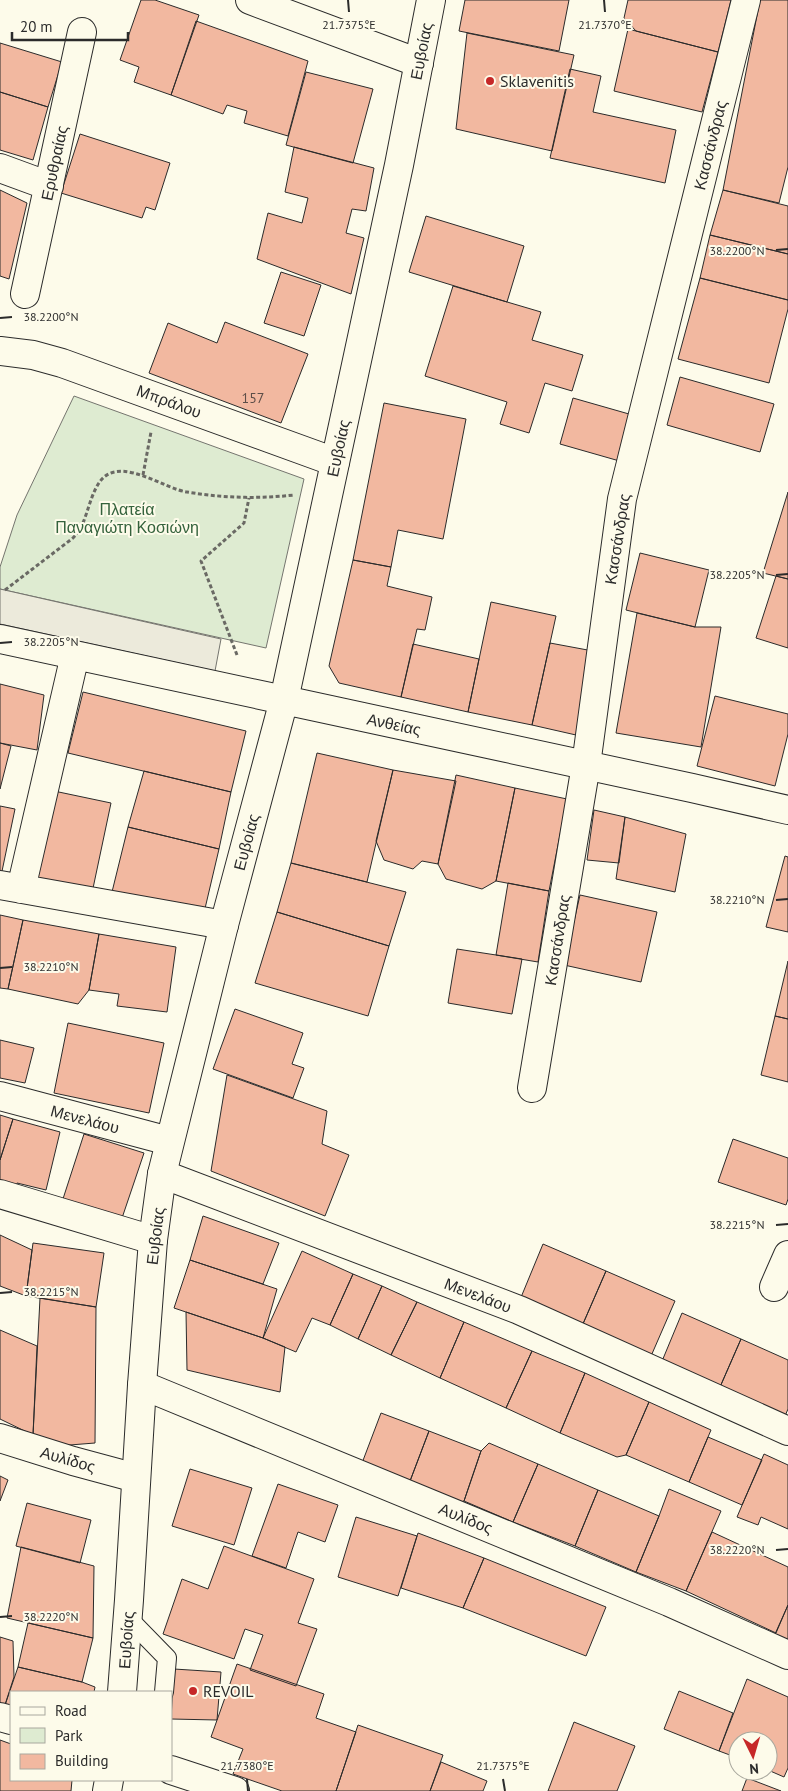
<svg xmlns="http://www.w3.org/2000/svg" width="788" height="1791" viewBox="0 0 788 1791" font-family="'PT Sans',sans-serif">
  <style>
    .green { fill: #deebd1; stroke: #74746e }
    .parking { fill: #eceadb; stroke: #74746e }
    .building { fill: #f2b8a0; stroke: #2b2b2b }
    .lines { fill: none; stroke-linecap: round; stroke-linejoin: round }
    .lane-casing { stroke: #2b2b2b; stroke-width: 20 }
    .street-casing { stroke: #2b2b2b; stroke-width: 30 }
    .secondary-casing { stroke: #2b2b2b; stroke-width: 30 }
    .path { stroke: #6a6964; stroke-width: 3; stroke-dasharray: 4 2.5; stroke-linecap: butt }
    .lane { stroke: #fdfbea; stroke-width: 18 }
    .street { stroke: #fdfbea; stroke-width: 28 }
    .secondary { stroke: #fdfbea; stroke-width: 28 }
    .ticks { fill: none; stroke: #2b2b2b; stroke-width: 2 }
    .poi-dot { fill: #c62828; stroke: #fdfbea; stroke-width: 2 }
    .labels { text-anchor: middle; stroke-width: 4; stroke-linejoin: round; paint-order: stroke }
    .number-label { font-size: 14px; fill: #5d4e48 }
    .street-label { font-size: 16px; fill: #2b2b2b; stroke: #fdfbea }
    .poi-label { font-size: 16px; fill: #2b2b2b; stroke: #fdfbea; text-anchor: start }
    .park-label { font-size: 16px; fill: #34623c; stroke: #fdfbea }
    .ticks-label { font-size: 12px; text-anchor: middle; fill: #2b2b2b; stroke: #fdfbea; stroke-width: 4; stroke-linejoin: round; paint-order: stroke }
  </style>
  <rect width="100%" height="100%" fill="#fdfbea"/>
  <!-- green -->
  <path class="green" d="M74,396L304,479L266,648L0,589V567L17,515Z"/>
  <!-- parking -->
  <path class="parking" d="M0,589L221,639L215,671L0,624Z"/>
  <!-- building -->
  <path class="building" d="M141,0H155L199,15L171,95L134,82L139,67L120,60Z
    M465,0H569L559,51L459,31Z
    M628,0H731L718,52L636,31L624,18Z
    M760,0H788V167L779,203L723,190Z
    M196,21L308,61L288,136L244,123L247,111L227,105L223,114L171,95Z
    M628,29L718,52L702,112L614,91Z
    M467,33L574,55L552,151L456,129Z
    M0,43L62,62L48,107L0,92Z
    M570,69L601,76L593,112L676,130L665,183L550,158Z
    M306,72L373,89L353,163L286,145Z
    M0,92L48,107L33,160L0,150Z
    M80,134L170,163L155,210L146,207L142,218L61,193Z
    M294,147L374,168L366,211L352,209L346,233L364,238L351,294L257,259L268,213L302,223L308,198L285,192Z
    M0,190L27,203L9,279L0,276Z
    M723,190L788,206V254L710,235Z
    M426,216L524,246L507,302L409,272Z
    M710,235L788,254V300L700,278Z
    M281,272L321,285L304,336L264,323Z
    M700,278L788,300V309L769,383L678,359Z
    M453,286L541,312L532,340L583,355L572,391L545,383L529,433L500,424L507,402L425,376Z
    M225,322L308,354L281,423L149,373L168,323L217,343Z
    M680,377L774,404L760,452L667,425Z
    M573,398L636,416L623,462L560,444Z
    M384,403L466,419L443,539L398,530L391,567L353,560Z
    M788,492V579L763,573Z
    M640,553L709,570L695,627L626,610Z
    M353,560L391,567L387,586L432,597L425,630L417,629L401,697L339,683L329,666Z
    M776,576L788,579V648L756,638Z
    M491,602L556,616L532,725L468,712Z
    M637,613L695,627H721L701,747L616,733Z
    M550,643L593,651L576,735L532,725Z
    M413,644L479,659L468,712L401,697Z
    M0,684L44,695L37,750L0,743Z
    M83,692L246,731L231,792L68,753Z
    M715,696L788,714V734L775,786L697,766Z
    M0,743L11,746L0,789Z
    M317,753L393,770L367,882L291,863Z
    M393,770L456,781L438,864L422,861L413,869L384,860L376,841Z
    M144,771L231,792L219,849L128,827Z
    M456,775L515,788L496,881L482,889L446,879L438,864Z
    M515,788L567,799L549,891L496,881Z
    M54,791L111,803L92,893L35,881Z
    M0,806L15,809L1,876H0Z
    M594,810L625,817L619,863L587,860Z
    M625,817L686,834L675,892L616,879Z
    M128,827L219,849L203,917L111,896Z
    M785,856L788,857V932L766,927Z
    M291,863L406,892L389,946L277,912Z
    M508,883L549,891L538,962L496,955Z
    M580,895L657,912L641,982L564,965Z
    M277,912L389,946L368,1016L255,983Z
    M0,915L23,920L8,989L0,988Z
    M23,920L99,934L89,990L78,1004L8,989Z
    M99,934L176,947L167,1012L117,1006L119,994L89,990Z
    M457,949L522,959L512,1014L448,1003Z
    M788,961V1019L775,1016Z
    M235,1009L303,1033L292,1064L304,1068L293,1098L213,1069Z
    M775,1016L788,1019V1082L761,1075Z
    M68,1023L164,1043L149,1113L54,1093Z
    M0,1040L34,1048L25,1083L0,1078Z
    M227,1075L327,1111L322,1144L349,1155L325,1216L211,1171Z
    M0,1115L13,1119L0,1160Z
    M13,1119L60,1132L46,1190L17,1183L15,1193L0,1187V1160Z
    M84,1134L144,1153L120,1224L61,1205Z
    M733,1139L788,1158V1199L786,1205L718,1182Z
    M203,1216L279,1243L263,1284L190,1260Z
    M0,1235L32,1250L26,1296L0,1286Z
    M33,1243L104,1253L96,1307L26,1296Z
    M543,1244L606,1271L579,1333L517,1307Z
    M302,1251L353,1274L330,1325L312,1318L296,1352L263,1338Z
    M190,1260L277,1289L263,1338L174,1308Z
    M606,1271L675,1301L648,1363L579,1333Z
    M353,1274L382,1286L358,1339L330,1325Z
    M382,1286L417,1302L391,1355L358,1339Z
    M40,1298L96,1307L95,1443L57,1446L33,1435Z
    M417,1302L464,1322L440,1378L391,1355Z
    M186,1312L263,1338L285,1347L280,1392L187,1370Z
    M682,1313L741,1339L720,1387L660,1366Z
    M464,1322L532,1351L506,1408L440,1378Z
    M0,1330L37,1346L33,1435L0,1419Z
    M741,1339L788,1360V1409L785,1416L720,1387Z
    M532,1351L585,1373L560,1433L506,1408Z
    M585,1373L649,1402L626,1455L617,1457L560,1433Z
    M649,1402L711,1430L689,1482L626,1455Z
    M381,1413L429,1431L407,1489L359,1471Z
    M429,1431L481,1451L464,1501L454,1506L407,1489Z
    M708,1437L762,1460L742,1505L689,1482Z
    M489,1443L538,1464L513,1522L464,1501L481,1451Z
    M764,1454L788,1465V1529L761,1517L758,1525L737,1517Z
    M538,1464L598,1490L575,1546L513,1522Z
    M190,1469L252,1488L234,1545L172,1526Z
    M0,1476L8,1480L0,1501Z
    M278,1484L338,1505L325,1542L298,1532L286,1568L252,1556Z
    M669,1489L721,1511L686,1591L636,1572L659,1516Z
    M598,1490L659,1516L636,1572L575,1546Z
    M27,1503L91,1520L80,1563L16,1546Z
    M356,1517L417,1536L398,1596L338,1577Z
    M712,1532L788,1567V1605L776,1633L686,1591Z
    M418,1533L484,1558L463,1608L401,1588Z
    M224,1546L314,1579L298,1623L317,1629L296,1686L250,1670L263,1635L245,1629L234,1659L163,1634L182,1579L208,1589Z
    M21,1547L94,1566L93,1638L7,1618Z
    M484,1558L606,1607L586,1656L463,1608Z
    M788,1605V1650L771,1643Z
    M28,1623L93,1638L82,1682L18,1667Z
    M0,1637L13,1641L14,1677L2,1714H0Z
    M237,1664L324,1694L316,1718L356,1732L336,1791H282L233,1774L243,1749L211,1737Z
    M18,1667L82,1682L95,1687L94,1692H11V1717L2,1714Z
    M174,1669L221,1672L217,1720L171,1719Z
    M747,1679L788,1697V1768L784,1777L768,1770V1741H738V1758L719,1751Z
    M679,1691L733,1713L719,1751L664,1729Z
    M574,1722L635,1746L617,1791H548Z
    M358,1725L443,1755L430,1791H336Z
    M0,1740L11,1744V1780H72L71,1791H0Z
    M441,1762L487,1781L483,1791H430Z
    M747,1778L781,1791H742Z"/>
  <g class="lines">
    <!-- lane casing -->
    <g class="lane-casing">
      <path id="lane" d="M127,1617L167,1658L164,1692"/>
    </g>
    <!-- street casing -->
    <g class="street-casing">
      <path id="street" d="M250,0L419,63
        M0,168L49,186
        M25,294L82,32
        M0,351L33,355L62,363L335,462
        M0,639L284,700
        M0,885L224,925
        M21,889L75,655
        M532,1088L586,765L622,499L746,0
        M0,1096L169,1141
        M162,1174L519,1310L788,1431
        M0,1194L153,1240
        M774,1287L788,1255
        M142,1385L669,1602L788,1655
        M0,1438L73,1461L136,1478
        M0,1717L11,1720
        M171,1770L235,1791"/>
    </g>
    <!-- secondary casing -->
    <g class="secondary-casing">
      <path id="secondary" d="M284,700L692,788L788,810
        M122,1692L129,1600L142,1385L153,1240L162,1174L224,925L284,700L399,165L431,0
        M107,1791L109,1780"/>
    </g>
    <!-- path -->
    <path class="path" d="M143,475L151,432
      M5,590L73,538C77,534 80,530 82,525C89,510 92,488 104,477C125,459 165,489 187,492C223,498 258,499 294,495
      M237,655L201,561L244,523L249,498"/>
    <!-- lane -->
    <use href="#lane" class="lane"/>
    <!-- street -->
    <use href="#street" class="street"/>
    <!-- secondary -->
    <use href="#secondary" class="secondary"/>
  </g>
  <!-- ticks -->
  <path class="ticks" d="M348,0L349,12M604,0L605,12M776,250L788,249M0,318L12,317M776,575L788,574M0,643L12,642M776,900L788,899M0,968L12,967M776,1225L788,1224M0,1293L12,1292M776,1550L788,1549M0,1617L12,1616M247,1779L248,1791M503,1779L505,1791"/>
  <!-- markers -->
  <g class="poi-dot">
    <circle cx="490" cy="81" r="5"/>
    <circle cx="193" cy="1691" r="5"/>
  </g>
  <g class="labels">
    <!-- number labels -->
    <g class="number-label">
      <text x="253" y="403">157</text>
    </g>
    <!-- street labels -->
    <g class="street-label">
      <text transform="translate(421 51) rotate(-79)" y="6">Ευβοίας</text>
      <text transform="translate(710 145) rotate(-76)" y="6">Κασσάνδρας</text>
      <text transform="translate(54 163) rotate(-78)" y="6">Ερυθραίας</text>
      <text transform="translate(169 401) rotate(20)" y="6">Μπράλου</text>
      <text transform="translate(338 448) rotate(-78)" y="6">Ευβοίας</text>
      <text transform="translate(617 539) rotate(-81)" y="6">Κασσάνδρας</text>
      <text transform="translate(394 724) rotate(12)" y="6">Ανθείας</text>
      <text transform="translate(246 842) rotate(-75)" y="6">Ευβοίας</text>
      <text transform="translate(557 940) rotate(-81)" y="6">Κασσάνδρας</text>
      <text transform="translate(85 1119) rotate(15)" y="6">Μενελάου</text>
      <text transform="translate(155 1236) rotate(-83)" y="6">Ευβοίας</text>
      <text transform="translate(478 1295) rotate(21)" y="6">Μενελάου</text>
      <text transform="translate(68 1459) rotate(16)" y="6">Αυλίδος</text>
      <text transform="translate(466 1518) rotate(22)" y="6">Αυλίδος</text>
      <text transform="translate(126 1640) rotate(-86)" y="6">Ευβοίας</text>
    </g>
    <!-- poi labels -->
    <g class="poi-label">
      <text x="500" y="87">Sklavenitis</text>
      <text x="203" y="1697">REVOIL</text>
    </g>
    <!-- park labels -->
    <g class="park-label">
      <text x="127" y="515">Πλατεία<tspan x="127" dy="18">Παναγιώτη Κοσιώνη</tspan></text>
    </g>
  </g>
  <g class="ticks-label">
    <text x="349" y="29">21.7375°E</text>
    <text x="605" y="29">21.7370°E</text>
    <text x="737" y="255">38.2200°N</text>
    <text x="51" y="321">38.2200°N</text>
    <text x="737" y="579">38.2205°N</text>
    <text x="51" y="646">38.2205°N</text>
    <text x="737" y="904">38.2210°N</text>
    <text x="51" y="971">38.2210°N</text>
    <text x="737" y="1229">38.2215°N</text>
    <text x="51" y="1296">38.2215°N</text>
    <text x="737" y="1554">38.2220°N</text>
    <text x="51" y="1621">38.2220°N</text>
    <text x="247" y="1770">21.7380°E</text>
    <text x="503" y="1770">21.7375°E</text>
  </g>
  <!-- legend -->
  <rect x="10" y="1691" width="162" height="90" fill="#fdfbea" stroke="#a9a89e"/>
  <rect x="20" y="1707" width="25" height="8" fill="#fdfbea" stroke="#a9a89e"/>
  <text x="55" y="1716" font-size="15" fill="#2b2b2b">Road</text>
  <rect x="20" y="1728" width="25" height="15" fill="#deebd1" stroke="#a9a89e"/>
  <text x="55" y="1741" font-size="15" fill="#2b2b2b">Park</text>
  <rect x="20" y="1754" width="25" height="15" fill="#f2b8a0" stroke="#a9a89e"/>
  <text x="55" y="1766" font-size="15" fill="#2b2b2b">Building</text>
  <!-- north arrow -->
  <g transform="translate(753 1756) rotate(175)"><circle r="24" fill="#fdfbea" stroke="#a9a89e"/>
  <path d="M0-4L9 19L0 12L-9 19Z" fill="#c62828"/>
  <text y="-8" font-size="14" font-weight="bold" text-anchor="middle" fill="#2b2b2b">N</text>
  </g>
  <!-- scale -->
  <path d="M12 32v8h116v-8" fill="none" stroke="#2b2b2b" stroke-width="2.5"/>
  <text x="20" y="32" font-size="15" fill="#2b2b2b" stroke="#fdfbea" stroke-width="4" paint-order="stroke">20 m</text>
</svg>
